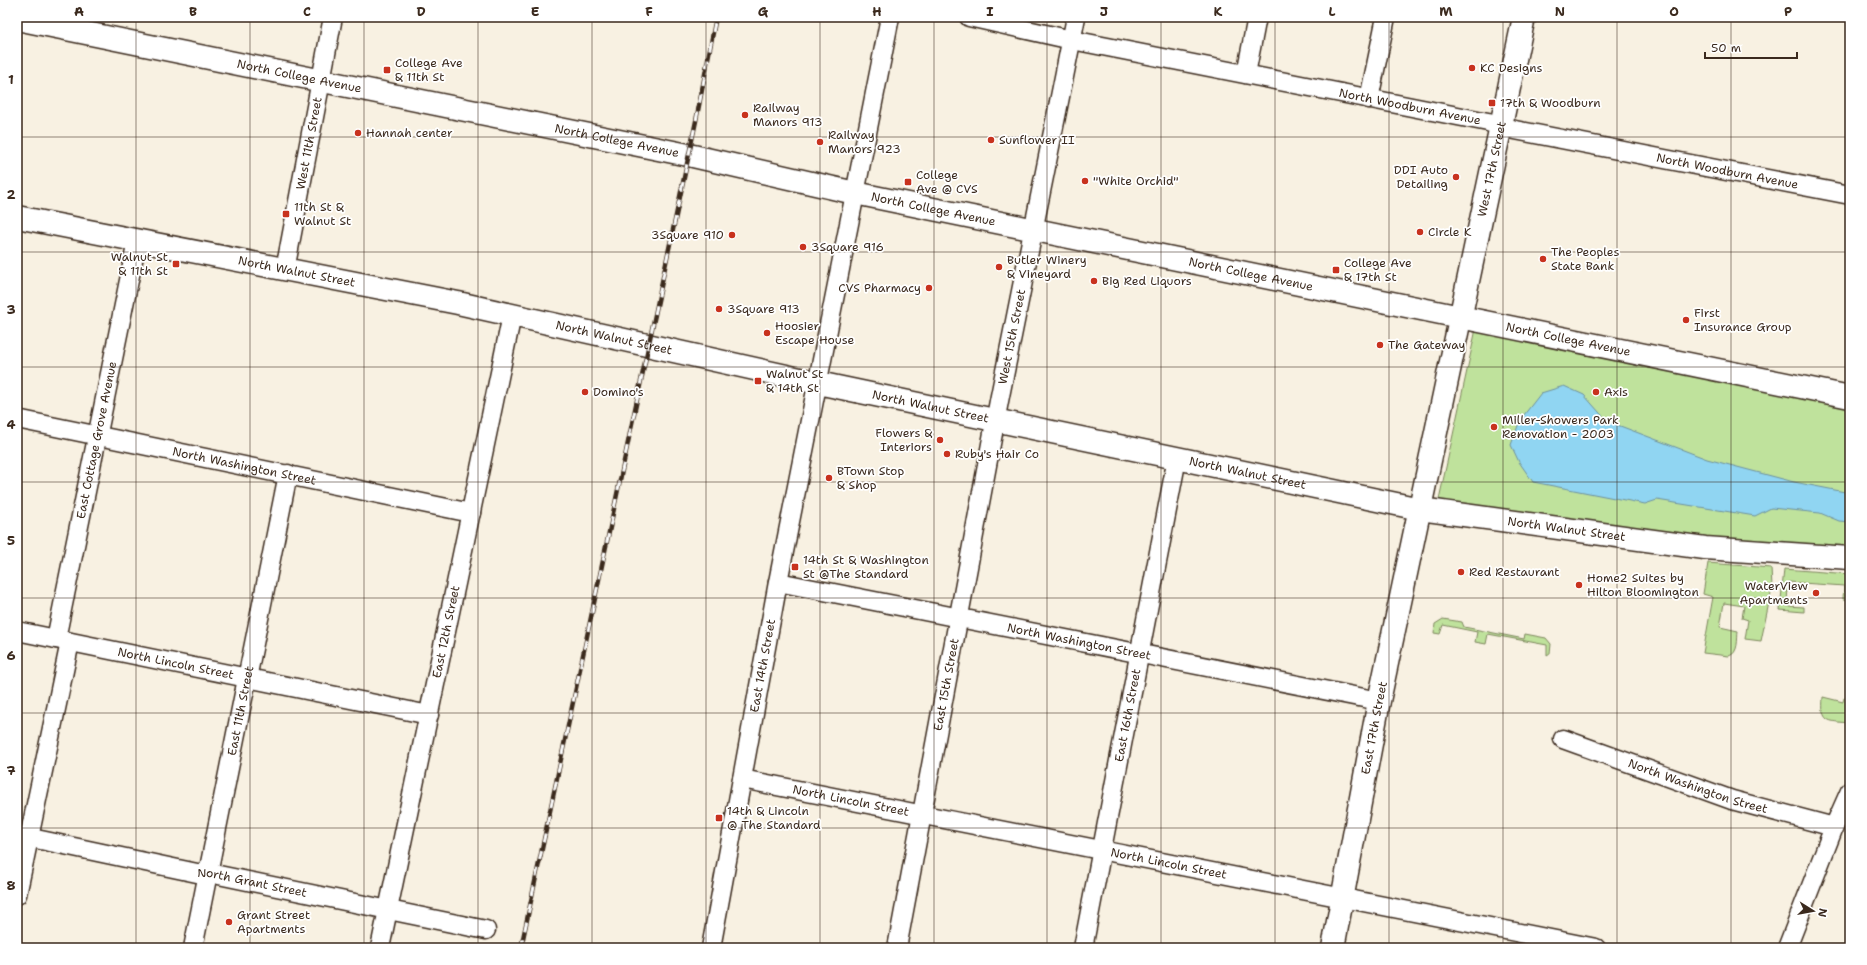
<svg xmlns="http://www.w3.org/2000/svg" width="1867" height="965" viewBox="0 0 1867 965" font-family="'Shantell Sans',sans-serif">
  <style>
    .green { fill: #bfe29c; stroke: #7d865d }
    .water { fill: #90d5f2; stroke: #6e919d }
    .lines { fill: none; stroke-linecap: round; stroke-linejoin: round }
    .minor-casing { stroke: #3b2a1e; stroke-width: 21 }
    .major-casing { stroke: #3b2a1e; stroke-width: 25 }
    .minor { stroke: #fff; stroke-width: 18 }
    .major { stroke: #fff; stroke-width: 22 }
    .rail-casing { stroke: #3b2a1e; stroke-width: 4.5 }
    .rail { stroke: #fff; stroke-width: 3; stroke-dasharray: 9; stroke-linecap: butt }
    .grid { fill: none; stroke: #3b2a1e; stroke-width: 1; stroke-opacity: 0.55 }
    .poi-dot { fill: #c8321e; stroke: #fff; stroke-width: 1.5 }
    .labels { text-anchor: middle; stroke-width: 3.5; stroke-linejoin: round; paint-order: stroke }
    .poi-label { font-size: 12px; fill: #3b2a1e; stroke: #fff; text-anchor: start }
    .street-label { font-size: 12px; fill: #3b2a1e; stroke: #fff }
    .neatline { fill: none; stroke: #3b2a1e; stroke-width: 1.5 }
    .grid-label { font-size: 13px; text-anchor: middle; font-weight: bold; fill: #3b2a1e }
  </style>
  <rect width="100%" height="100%" fill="#f8f1e2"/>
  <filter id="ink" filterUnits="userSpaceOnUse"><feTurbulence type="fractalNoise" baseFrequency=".025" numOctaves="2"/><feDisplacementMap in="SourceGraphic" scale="8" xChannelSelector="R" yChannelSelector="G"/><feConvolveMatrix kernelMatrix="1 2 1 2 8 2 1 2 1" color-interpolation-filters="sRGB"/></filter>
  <g filter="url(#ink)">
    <!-- green -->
    <path class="green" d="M1476,329L1850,407V551L1789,548L1438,504Z
      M1708,563L1771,568L1772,588L1761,641L1745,639L1748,620L1742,618L1744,606L1724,603L1720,627L1738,631C1737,639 1739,653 1729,656L1703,653L1713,597L1703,594Z
      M1784,569L1850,574V600L1843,599L1844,586L1788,582L1787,606L1804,607V612L1780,610Z
      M1443,619L1462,622L1464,627L1524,639L1525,634L1546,638L1551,644L1550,654L1547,656V645L1488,634L1486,644L1475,642L1477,632L1443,625L1440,634L1434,633L1435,624Z
      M1823,697L1843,702L1844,698L1850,699V723C1827,721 1821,723 1823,697Z"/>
    <!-- water -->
    <path class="water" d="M1564,386L1584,395L1607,421L1707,459L1794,482L1850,493V522L1839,521L1820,513L1771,508L1755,516L1657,500L1645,504L1533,482L1519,462L1511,445L1520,420L1541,393Z"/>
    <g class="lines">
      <!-- minor casing -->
      <g class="minor-casing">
        <g id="minor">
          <path id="s1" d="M969,17L1072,40L1488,122L1515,130L1850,195"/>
          <path d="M1246,74L1257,17"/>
          <path d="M1369,99L1386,17"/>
          <path id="s2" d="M285,270L333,17"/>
          <path id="s3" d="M17,419L471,513"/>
          <path id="s4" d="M778,582L1379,701"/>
          <path id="s5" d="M17,631L429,715"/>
          <path id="s6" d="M56,639L137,241"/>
          <path id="s7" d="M1563,739L1732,800L1834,827"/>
          <path id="s8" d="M742,779L1596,948"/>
          <path id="s9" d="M17,835L197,873H209L486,930"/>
          <path d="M17,895L70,642"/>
          <path id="s10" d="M193,948L288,474"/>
          <path id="s11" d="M380,948L512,315"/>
          <path id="s12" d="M711,948L778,582L890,17"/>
          <path id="s13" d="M897,948L999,401L1076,17"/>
          <path id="s14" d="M1083,948L1177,458"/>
          <path d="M1787,948L1834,827L1850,791"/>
        </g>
      </g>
      <!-- major casing -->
      <g class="major-casing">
        <g id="major">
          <path id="s15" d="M17,19L693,156L855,193L1850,397"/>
          <path id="s16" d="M17,217L458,303L818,383L1420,509L1705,548L1850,558"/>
          <path id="s17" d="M1333,948L1379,701L1524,17"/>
        </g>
      </g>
      <!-- minor -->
      <use href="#minor" class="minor"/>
      <!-- major -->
      <use href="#major" class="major"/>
      <!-- rail casing -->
      <g class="rail-casing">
        <path id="rail" d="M521,948L696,121L716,17"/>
      </g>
      <!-- rail -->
      <use href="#rail" class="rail"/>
    </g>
  </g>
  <!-- grid -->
  <path class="grid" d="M136,17V948M250,17V948M364,17V948M478,17V948M592,17V948M706,17V948M820,17V948M934,17V948M1047,17V948M1161,17V948M1275,17V948M1389,17V948M1503,17V948M1617,17V948M1731,17V948M17,137H1850M17,252H1850M17,367H1850M17,482H1850M17,598H1850M17,713H1850M17,828H1850"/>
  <!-- markers -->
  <g class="poi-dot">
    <circle cx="1472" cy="68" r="4"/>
    <rect x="383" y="66" width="8" height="8" rx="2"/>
    <rect x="1488" y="99" width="8" height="8" rx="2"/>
    <circle cx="745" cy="115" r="4"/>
    <circle cx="358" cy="133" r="4"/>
    <circle cx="991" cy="140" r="4"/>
    <circle cx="820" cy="142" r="4"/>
    <circle cx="1456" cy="177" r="4"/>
    <circle cx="1085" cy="181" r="4"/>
    <rect x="904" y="178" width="8" height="8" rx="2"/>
    <rect x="282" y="210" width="8" height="8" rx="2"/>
    <circle cx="1420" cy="232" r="4"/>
    <circle cx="732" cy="235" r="4"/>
    <circle cx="803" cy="247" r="4"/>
    <circle cx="1543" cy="259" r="4"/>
    <rect x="172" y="260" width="8" height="8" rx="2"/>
    <circle cx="999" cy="267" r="4"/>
    <rect x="1332" y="266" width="8" height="8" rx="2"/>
    <circle cx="1094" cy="281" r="4"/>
    <circle cx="929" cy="288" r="4"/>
    <circle cx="719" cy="309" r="4"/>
    <circle cx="1686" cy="320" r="4"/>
    <circle cx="767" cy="333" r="4"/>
    <circle cx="1380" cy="345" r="4"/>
    <rect x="754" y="377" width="8" height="8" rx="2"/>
    <circle cx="585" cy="392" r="4"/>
    <circle cx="1596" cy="392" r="4"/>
    <circle cx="1494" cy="427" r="4"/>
    <circle cx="940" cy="440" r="4"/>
    <circle cx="947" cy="454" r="4"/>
    <circle cx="829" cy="478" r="4"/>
    <rect x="791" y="563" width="8" height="8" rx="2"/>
    <circle cx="1461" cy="572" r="4"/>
    <circle cx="1579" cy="585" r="4"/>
    <circle cx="1816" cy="593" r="4"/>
    <rect x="715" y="814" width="8" height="8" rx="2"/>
    <circle cx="229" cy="922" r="4"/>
  </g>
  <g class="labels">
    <!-- poi labels -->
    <g class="poi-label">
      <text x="395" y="67">College Ave<tspan x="395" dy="14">&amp; 11th St</tspan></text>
      <text x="1480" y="72">KC Designs</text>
      <text x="1500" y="107">17th &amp; Woodburn</text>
      <text x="753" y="112">Railway<tspan x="753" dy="14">Manors 913</tspan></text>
      <text x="366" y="137">Hannah center</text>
      <text x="828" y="139">Railway<tspan x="828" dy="14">Manors 923</tspan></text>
      <text x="999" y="144">Sunflower II</text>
      <text x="1448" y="174" text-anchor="end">DDI Auto<tspan x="1448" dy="14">Detailing</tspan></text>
      <text x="916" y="179">College<tspan x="916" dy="14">Ave @ CVS</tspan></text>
      <text x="1093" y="185">"White Orchid"</text>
      <text x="294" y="211">11th St &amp;<tspan x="294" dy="14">Walnut St</tspan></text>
      <text x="1428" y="236">Circle K</text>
      <text x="724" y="239" text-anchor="end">3Square 910</text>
      <text x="811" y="251">3Square 916</text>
      <text x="1551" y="256">The Peoples<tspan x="1551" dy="14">State Bank</tspan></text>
      <text x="168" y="261" text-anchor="end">Walnut St<tspan x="168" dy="14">&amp; 11th St</tspan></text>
      <text x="1007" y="264">Butler Winery<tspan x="1007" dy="14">&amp; Vineyard</tspan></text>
      <text x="1344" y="267">College Ave<tspan x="1344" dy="14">&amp; 17th St</tspan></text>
      <text x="1102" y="285">Big Red Liquors</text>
      <text x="921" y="292" text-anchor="end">CVS Pharmacy</text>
      <text x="727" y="313">3Square 913</text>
      <text x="1694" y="317">First<tspan x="1694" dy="14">Insurance Group</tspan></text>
      <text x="775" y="330">Hoosier<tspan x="775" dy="14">Escape House</tspan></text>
      <text x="1388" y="349">The Gateway</text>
      <text x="766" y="378">Walnut St<tspan x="766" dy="14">&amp; 14th St</tspan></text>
      <text x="593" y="396">Domino's</text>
      <text x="1604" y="396">Axis</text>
      <text x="1502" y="424">Miller-Showers Park<tspan x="1502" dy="14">Renovation - 2003</tspan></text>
      <text x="932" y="437" text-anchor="end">Flowers &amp;<tspan x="932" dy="14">Interiors</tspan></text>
      <text x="955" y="458">Ruby's Hair Co</text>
      <text x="837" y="475">BTown Stop<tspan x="837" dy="14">&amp; Shop</tspan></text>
      <text x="803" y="564">14th St &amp; Washington<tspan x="803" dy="14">St @The Standard</tspan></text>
      <text x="1469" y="576">Red Restaurant</text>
      <text x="1587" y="582">Home2 Suites by<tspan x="1587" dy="14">Hilton Bloomington</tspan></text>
      <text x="1808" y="590" text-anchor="end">WaterView<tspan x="1808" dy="14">Apartments</tspan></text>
      <text x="727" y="815">14th &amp; Lincoln<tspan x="727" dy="14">@ The Standard</tspan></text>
      <text x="237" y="919">Grant Street<tspan x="237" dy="14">Apartments</tspan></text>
    </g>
    <!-- street labels -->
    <g class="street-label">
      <text dy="4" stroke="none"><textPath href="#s15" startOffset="288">North College Avenue</textPath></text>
      <text dy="4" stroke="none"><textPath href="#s1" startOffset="450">North Woodburn Avenue</textPath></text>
      <text dy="4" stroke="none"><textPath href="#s15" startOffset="612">North College Avenue</textPath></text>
      <text dy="4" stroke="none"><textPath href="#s2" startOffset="129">West 11th Street</textPath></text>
      <text dy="4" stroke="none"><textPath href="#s17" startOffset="795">West 17th Street</textPath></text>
      <text dy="4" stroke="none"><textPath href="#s1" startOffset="774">North Woodburn Avenue</textPath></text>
      <text dy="4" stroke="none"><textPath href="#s15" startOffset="936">North College Avenue</textPath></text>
      <text dy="4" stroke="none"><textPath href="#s16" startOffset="285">North Walnut Street</textPath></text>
      <text dy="4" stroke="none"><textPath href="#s15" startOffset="1260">North College Avenue</textPath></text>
      <text dy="4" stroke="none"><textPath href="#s16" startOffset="609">North Walnut Street</textPath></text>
      <text dy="4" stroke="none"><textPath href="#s13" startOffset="622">West 15th Street</textPath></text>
      <text dy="4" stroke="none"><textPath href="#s15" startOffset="1584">North College Avenue</textPath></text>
      <text dy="4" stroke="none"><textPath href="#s16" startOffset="933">North Walnut Street</textPath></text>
      <text dy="4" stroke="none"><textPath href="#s6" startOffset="203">East Cottage Grove Avenue</textPath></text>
      <text dy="4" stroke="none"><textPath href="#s3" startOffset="232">North Washington Street</textPath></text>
      <text dy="4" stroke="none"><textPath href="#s16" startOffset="1257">North Walnut Street</textPath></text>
      <text dy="4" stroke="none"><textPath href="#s16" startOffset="1581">North Walnut Street</textPath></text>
      <text dy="4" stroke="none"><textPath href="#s11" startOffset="323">East 12th Street</textPath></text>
      <text dy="4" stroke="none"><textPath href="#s4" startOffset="307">North Washington Street</textPath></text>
      <text dy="4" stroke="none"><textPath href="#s5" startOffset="162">North Lincoln Street</textPath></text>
      <text dy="4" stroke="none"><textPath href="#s12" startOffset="287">East 14th Street</textPath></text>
      <text dy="4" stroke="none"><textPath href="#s13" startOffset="268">East 15th Street</textPath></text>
      <text dy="4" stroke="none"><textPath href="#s10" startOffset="242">East 11th Street</textPath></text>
      <text dy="4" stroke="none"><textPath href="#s14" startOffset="237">East 16th Street</textPath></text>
      <text dy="4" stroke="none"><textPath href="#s17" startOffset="224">East 17th Street</textPath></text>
      <text dy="4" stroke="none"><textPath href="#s7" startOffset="143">North Washington Street</textPath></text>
      <text dy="4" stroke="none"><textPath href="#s8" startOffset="111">North Lincoln Street</textPath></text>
      <text dy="4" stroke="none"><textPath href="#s8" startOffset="435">North Lincoln Street</textPath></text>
      <text dy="4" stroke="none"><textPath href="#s9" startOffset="240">North Grant Street</textPath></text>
    </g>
  </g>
  <!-- margin -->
  <rect width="1867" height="965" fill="none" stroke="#fff" stroke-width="44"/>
  <!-- north arrow -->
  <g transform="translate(1813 911) rotate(101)" stroke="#ffffff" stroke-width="3" paint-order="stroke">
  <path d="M0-3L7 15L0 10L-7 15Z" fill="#3b2a1e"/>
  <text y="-6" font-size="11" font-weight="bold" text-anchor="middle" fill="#3b2a1e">N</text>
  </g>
  <!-- scale -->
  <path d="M1705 52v6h92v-6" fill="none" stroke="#3b2a1e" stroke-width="2"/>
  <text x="1711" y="52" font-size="12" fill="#3b2a1e" stroke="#ffffff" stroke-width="3" paint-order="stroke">50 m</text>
  <rect x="22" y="22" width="1823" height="921" class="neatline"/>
  <g class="grid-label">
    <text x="79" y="16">A</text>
    <text x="193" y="16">B</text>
    <text x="307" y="16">C</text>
    <text x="421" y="16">D</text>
    <text x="535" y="16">E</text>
    <text x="649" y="16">F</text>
    <text x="763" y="16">G</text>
    <text x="877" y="16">H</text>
    <text x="990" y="16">I</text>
    <text x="1104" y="16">J</text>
    <text x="1218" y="16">K</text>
    <text x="1332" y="16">L</text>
    <text x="1446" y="16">M</text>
    <text x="1560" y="16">N</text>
    <text x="1674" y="16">O</text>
    <text x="1788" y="16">P</text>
    <text x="11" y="84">1</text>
    <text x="11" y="199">2</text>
    <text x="11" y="314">3</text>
    <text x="11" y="429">4</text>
    <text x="11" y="545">5</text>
    <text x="11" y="660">6</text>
    <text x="11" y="775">7</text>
    <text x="11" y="890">8</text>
  </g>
</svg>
